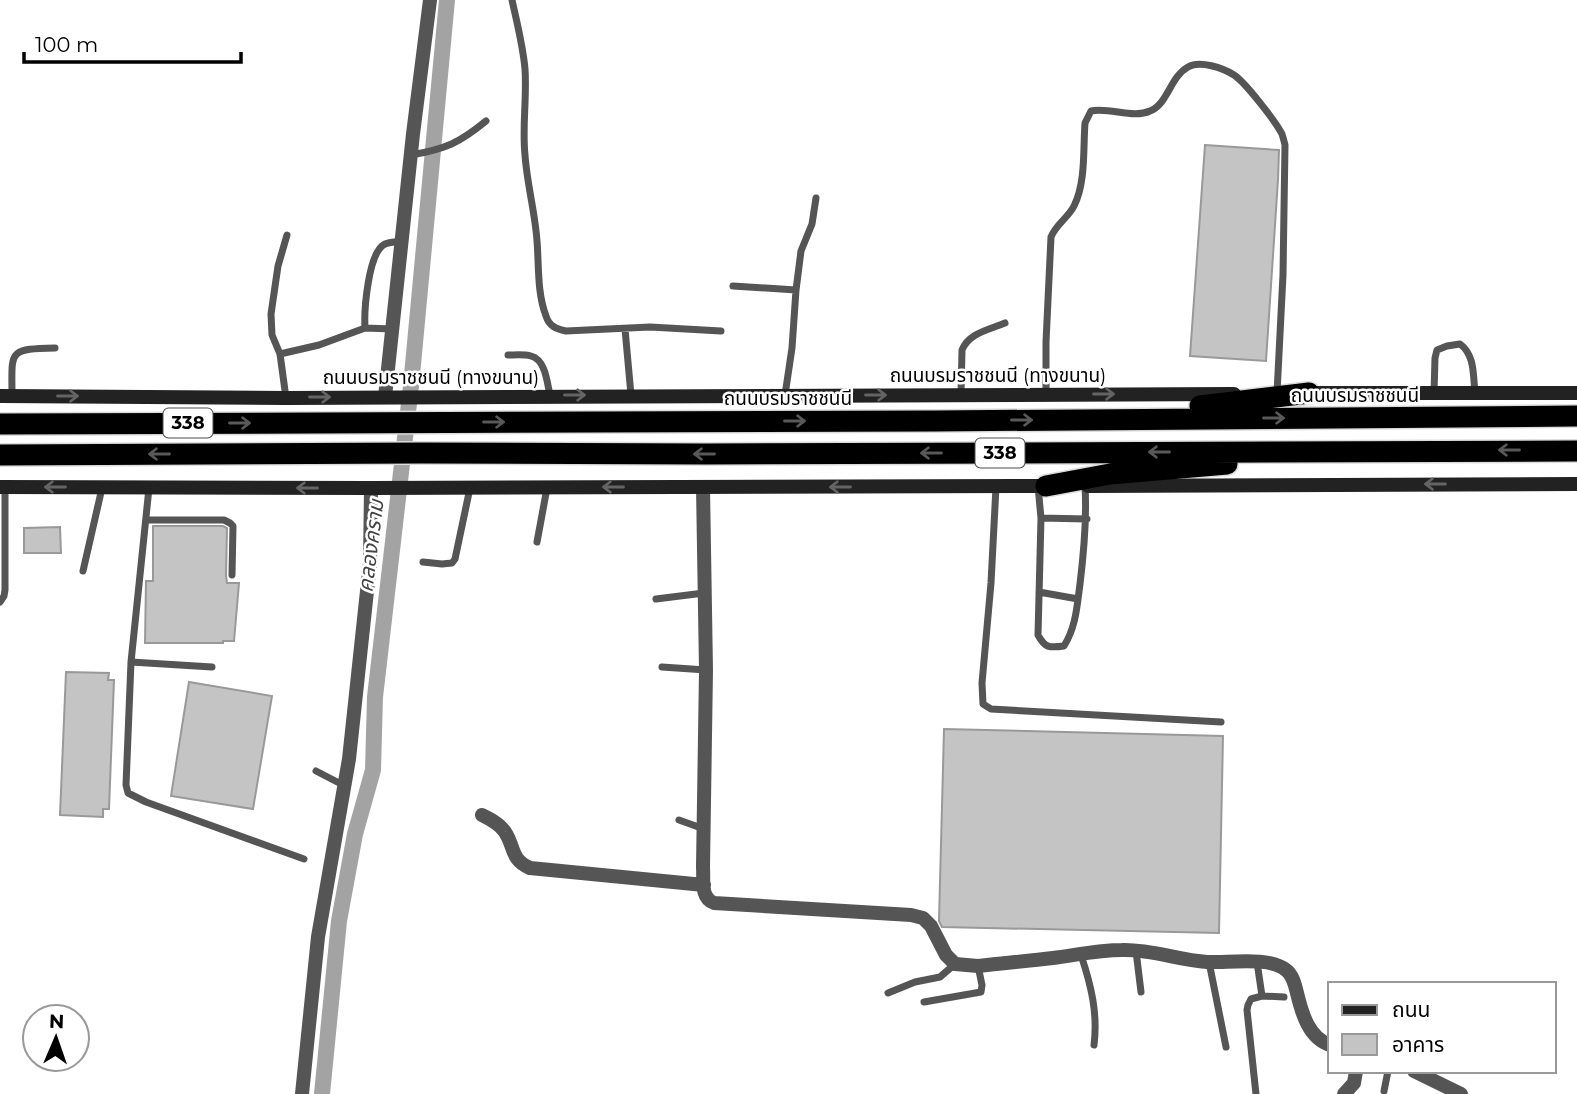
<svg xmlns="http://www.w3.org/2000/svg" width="1577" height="1094" viewBox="0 0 1577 1094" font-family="Montserrat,'Noto Sans Thai',sans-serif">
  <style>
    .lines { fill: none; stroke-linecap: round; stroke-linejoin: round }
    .canal { stroke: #a3a3a3; stroke-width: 16 }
    .building { fill: #c4c4c4; stroke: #999; stroke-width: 2 }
    .highway-casing { stroke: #dbdbdb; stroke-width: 24 }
    .lane { stroke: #555; stroke-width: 7 }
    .street { stroke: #555; stroke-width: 14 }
    .secondary { stroke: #222; stroke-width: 14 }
    .highway { stroke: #000; stroke-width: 21 }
    .oneway { stroke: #646464 }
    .oneway2 { stroke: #595959 }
    .labels { text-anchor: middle; stroke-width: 5; stroke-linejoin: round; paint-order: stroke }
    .shield { fill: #fff; stroke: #4c4c4c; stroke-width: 2 }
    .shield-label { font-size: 18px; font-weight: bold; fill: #000 }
    .street-label { font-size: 19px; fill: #000; stroke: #fff }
    .water-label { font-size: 21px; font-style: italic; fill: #444; stroke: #fff }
  </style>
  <rect width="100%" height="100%" fill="#fff"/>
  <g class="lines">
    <!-- canal -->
    <path class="canal" d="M322,1094L339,921L355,834L373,770L375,697L411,386L447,0"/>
  </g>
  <!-- building -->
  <path class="building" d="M1205,145L1279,150L1278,180L1266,361L1190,356Z
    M153,526H223L227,528L226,575L227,583H239L234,641H223V643H145L146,581H153Z
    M60,527L61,553H24V528Z
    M66,672L109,673L108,680H114L109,809H103V817L60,815Z
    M189,682L272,696L253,809L171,796Z
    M944,729L1223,736L1219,933L942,927L939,921Z"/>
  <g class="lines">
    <!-- highway casing -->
    <g class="highway-casing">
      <path id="highway" d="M1200,406L1309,393
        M0,424L936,421L1577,416
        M0,455L422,453L706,454L1577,451
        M1046,486L1110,474L1227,464"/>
    </g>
    <!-- lane -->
    <path class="lane" d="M512,0C517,23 523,46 525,69C527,98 522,127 525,155C527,184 535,212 537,241C539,265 537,293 546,316C549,326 556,329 566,331L650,327L721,331
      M411,155C446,149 459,143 486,121
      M733,286L796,290
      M393,329L365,328C364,311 368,252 385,244C390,242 397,242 402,241
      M625,329L631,395
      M280,354L319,345L365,328
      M508,355C515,355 524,354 531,356C546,360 547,383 550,395
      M1434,393L1435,358L1437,350L1447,346L1460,344C1475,355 1473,375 1475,393
      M961,394L962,350C969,333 988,330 1005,323
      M1046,394V342L1051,237C1056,224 1068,218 1074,206C1086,182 1083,149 1085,123L1091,111C1110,107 1133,119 1150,111C1168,104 1170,77 1188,67C1200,60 1223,68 1234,75C1245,82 1276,122 1282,134C1283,137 1284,141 1285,145L1283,275L1277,393
      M785,395L792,348L796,290L801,251L812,224L816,198
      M12,396C12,351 7,349 55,348
      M286,398L280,354L272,335L271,314L278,266L287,235
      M1038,486L1041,518L1038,635C1045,648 1049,648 1064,646C1076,627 1077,606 1080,584C1084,551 1087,519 1085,486
      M996,487L991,583L982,683L983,704L991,709L1221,722
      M149,488L131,662L126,785L128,793L146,802L304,859
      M1041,518L1087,519
      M146,520H224L230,523L233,526L232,575
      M537,542L547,488
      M423,562L442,564L452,563L455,559L470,488
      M83,571L102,488
      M1039,592L1078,599
      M656,599L704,593
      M0,602L4,596L5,590V488
      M131,662L212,667
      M662,667L706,670
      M316,771L345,786
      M679,820L704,829
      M1136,951L1141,992
      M1081,955C1091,985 1098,1013 1094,1045
      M1209,962L1226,1047
      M1257,962L1262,996L1284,997
      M888,993L915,982L940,977L955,964
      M924,1002L981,992L982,985L978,966
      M1384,1091L1388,1071
      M1256,1094L1247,1010L1248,1005L1251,999L1262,996"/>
    <!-- street -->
    <path class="street" d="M385,397L413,134L430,0
      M703,487L706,670L703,867C704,880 700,898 714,903L911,915L923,918L931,926L946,955L955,964L978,966C1003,963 1028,961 1053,958C1076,955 1099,950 1122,950C1151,949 1178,960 1207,962C1228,963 1269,956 1286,970C1293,975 1295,985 1297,993C1302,1014 1309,1038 1330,1045
      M482,815C490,819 500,824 505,832C515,847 510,859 530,868L704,885
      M1414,1071L1461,1094
      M302,1094L318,937L349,759L370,563L371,488
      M1344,1094L1354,1083L1356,1071"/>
    <!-- secondary -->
    <path class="secondary" d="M1300,393H1577
      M0,396L286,398L1234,394
      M1088,486L1577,484
      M0,487L371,488L1054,486"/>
    <!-- highway -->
    <use href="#highway" class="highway"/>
  </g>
  <!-- one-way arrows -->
  <defs><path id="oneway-shaft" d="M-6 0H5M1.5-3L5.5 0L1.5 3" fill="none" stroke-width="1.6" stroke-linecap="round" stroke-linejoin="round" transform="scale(1.75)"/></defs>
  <g class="oneway">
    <use href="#oneway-shaft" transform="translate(1104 394)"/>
    <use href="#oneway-shaft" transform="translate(575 395)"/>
    <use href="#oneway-shaft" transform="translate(876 395)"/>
    <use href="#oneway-shaft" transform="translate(68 396)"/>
    <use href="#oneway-shaft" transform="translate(320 397)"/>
    <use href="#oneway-shaft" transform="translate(1435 484) rotate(180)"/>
    <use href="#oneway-shaft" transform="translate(55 487) rotate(-180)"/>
    <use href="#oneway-shaft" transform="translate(613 487) rotate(180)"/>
    <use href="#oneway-shaft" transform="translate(840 487) rotate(180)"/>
    <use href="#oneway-shaft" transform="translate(307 488) rotate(-180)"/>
  </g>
  <g class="oneway2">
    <use href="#oneway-shaft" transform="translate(1274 418)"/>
    <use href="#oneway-shaft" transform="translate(1022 420)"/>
    <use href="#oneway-shaft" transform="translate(795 421)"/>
    <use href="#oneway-shaft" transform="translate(494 422)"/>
    <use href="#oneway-shaft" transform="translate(240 423)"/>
    <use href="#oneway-shaft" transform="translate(1509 450) rotate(-180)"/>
    <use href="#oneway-shaft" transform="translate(1159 452) rotate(180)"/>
    <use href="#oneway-shaft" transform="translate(931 453) rotate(180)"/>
    <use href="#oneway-shaft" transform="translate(159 454) rotate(180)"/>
    <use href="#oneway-shaft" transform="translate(704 454) rotate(180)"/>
  </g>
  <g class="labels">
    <!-- shield labels -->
    <g class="shield">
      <rect x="163.5" y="408.5" width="49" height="29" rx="5"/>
      <rect x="975.5" y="438.5" width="49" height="29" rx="5"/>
    </g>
    <g class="shield-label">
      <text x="188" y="429">338</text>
      <text x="1000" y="459">338</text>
    </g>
    <!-- street labels -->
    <g class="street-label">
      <text x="998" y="382">ถนนบรมราชชนนี (ทางขนาน)</text>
      <text x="431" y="384">ถนนบรมราชชนนี (ทางขนาน)</text>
      <text x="1355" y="402">ถนนบรมราชชนนี</text>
      <text x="788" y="405">ถนนบรมราชชนนี</text>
    </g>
    <!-- water labels -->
    <g class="water-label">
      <text transform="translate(371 546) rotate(-83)" y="7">คลองคราม</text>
    </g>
  </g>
  <!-- legend -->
  <rect x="1328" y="982" width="228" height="91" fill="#ffffff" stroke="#999999" stroke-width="2"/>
  <rect x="1342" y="1005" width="35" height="10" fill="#222222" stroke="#999999" stroke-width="2"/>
  <text x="1392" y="1017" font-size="21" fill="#000000">ถนน</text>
  <rect x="1342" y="1034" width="35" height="21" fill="#c4c4c4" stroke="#999999" stroke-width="2"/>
  <text x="1392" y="1052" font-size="21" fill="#000000">อาคาร</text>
  <!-- north arrow -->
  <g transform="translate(56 1038) rotate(2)"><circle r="33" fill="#ffffff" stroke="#999999" stroke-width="2"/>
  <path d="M0-5L12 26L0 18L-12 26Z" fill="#000000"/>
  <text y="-10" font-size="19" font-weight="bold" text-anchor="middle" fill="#000000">N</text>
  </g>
  <!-- scale -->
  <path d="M24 52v10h217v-10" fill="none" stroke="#000000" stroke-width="3.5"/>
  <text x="35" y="52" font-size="21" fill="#000000" stroke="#ffffff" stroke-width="5" paint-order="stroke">100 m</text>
</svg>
